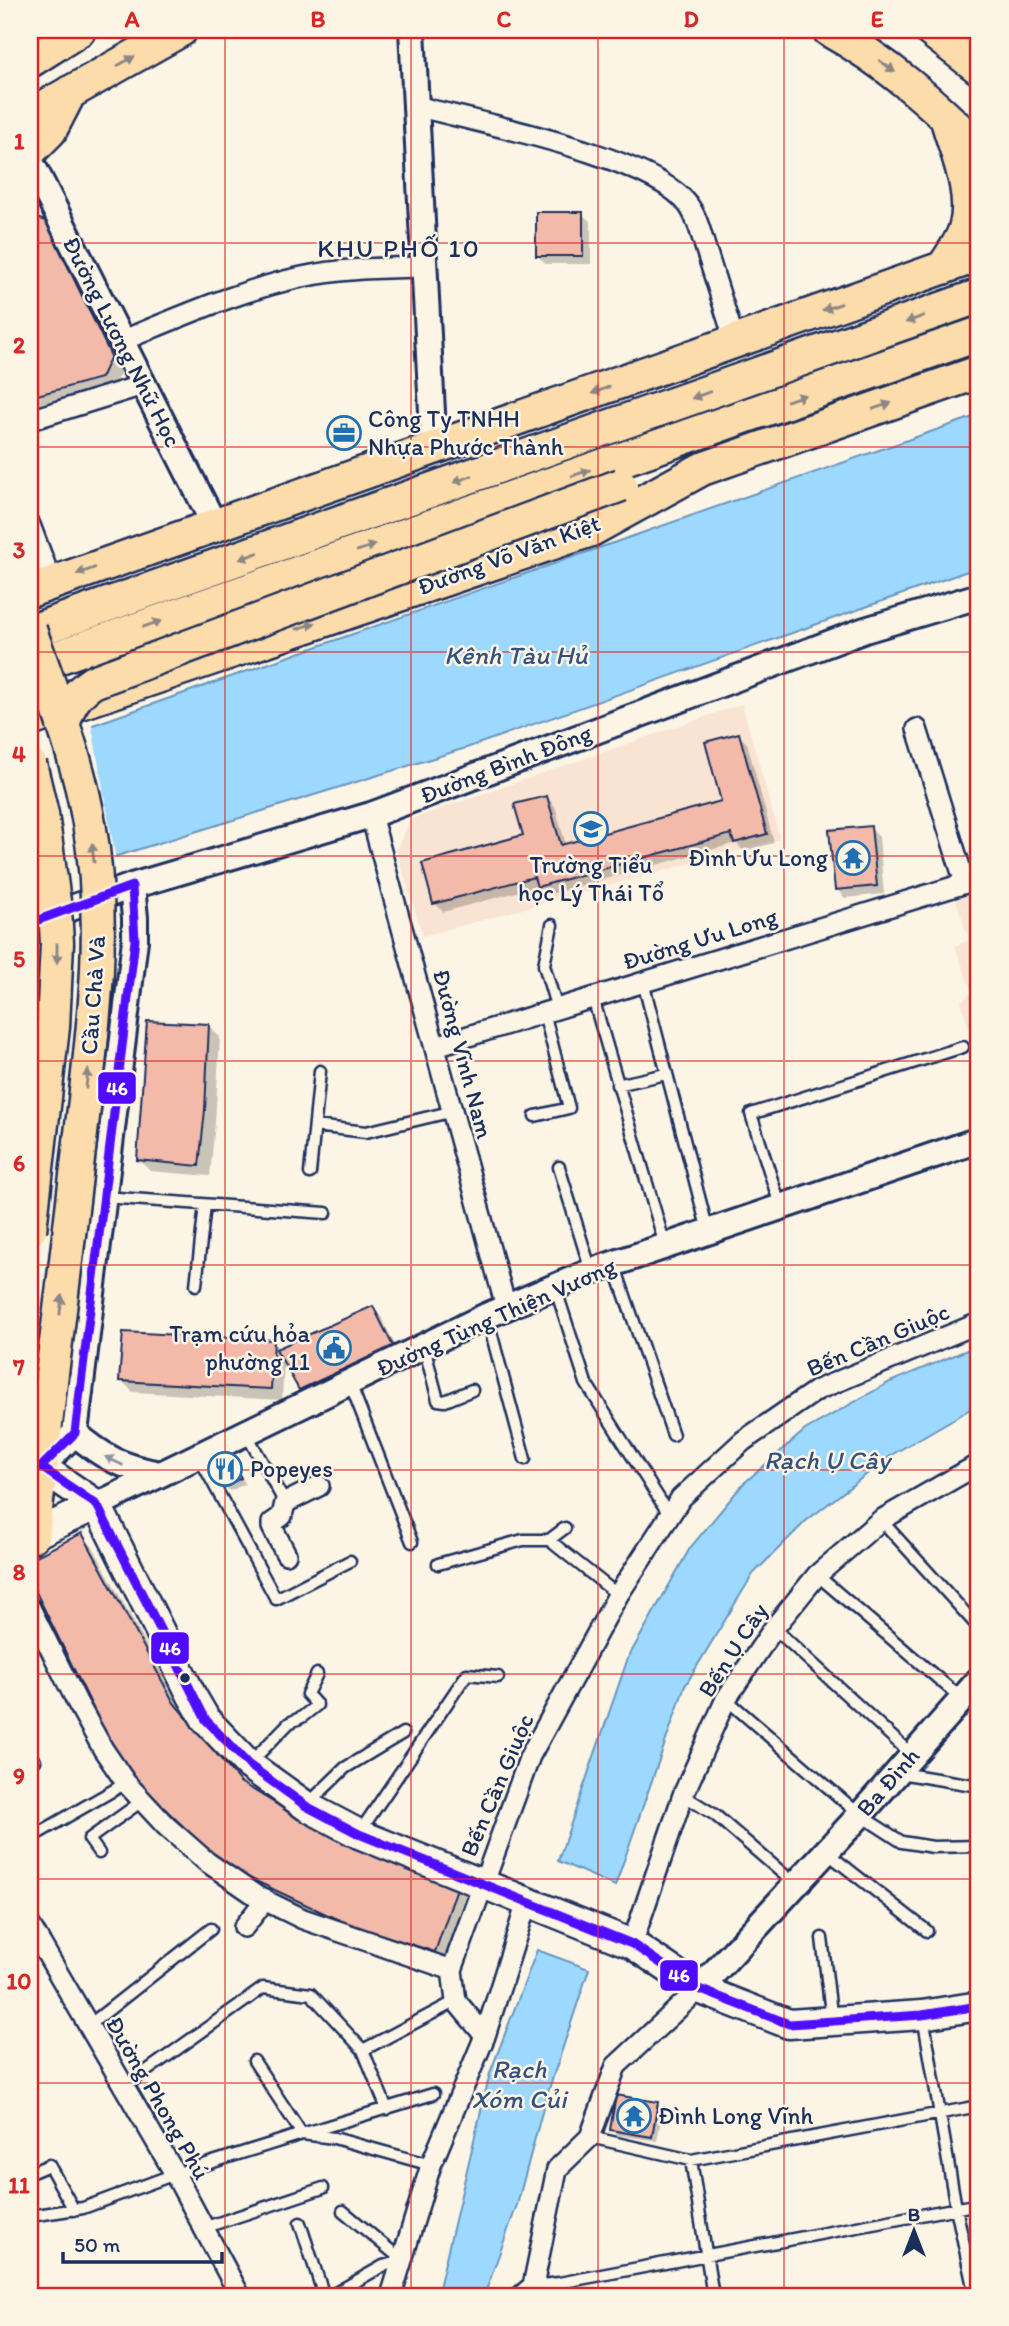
<svg xmlns="http://www.w3.org/2000/svg" width="1009" height="2326" viewBox="0 0 1009 2326" font-family="Itim,sans-serif">
  <style>
    .built { fill: #f9e3d3 }
    .water { fill: #9dd9fe; stroke: #6995be; stroke-width: 2 }
    .pier { fill: #fcf5e5 }
    .shadow { fill: #0003 }
    .building { fill: #f3baaa; stroke: #1b2f5e; stroke-width: 2 }
    .lines { fill: none; stroke-linecap: round; stroke-linejoin: round }
    .service-casing { stroke: #1b2f5e; stroke-width: 15 }
    .minor-casing { stroke: #1b2f5e; stroke-width: 24 }
    .tertiary-casing { stroke: #1b2f5e; stroke-width: 30 }
    .secondary-casing { stroke: #1b2f5e; stroke-width: 33 }
    .primary-casing { stroke: #1b2f5e; stroke-width: 37 }
    .trunk-casing { stroke: #1b2f5e; stroke-width: 38 }
    .service { stroke: #fcf5e5; stroke-width: 10 }
    .minor { stroke: #fcf5e5; stroke-width: 19 }
    .tertiary { stroke: #fcf5e5; stroke-width: 24 }
    .secondary { stroke: #fcf5e5; stroke-width: 28 }
    .primary { stroke: #fddcac; stroke-width: 32 }
    .trunk { stroke: #fddcac; stroke-width: 33 }
    .primary-bridge-casing { stroke: #1b2f5e; stroke-width: 37; stroke-linecap: butt }
    .primary-bridge { stroke: #fddcac; stroke-width: 32 }
    .bus-1-casing { stroke: #fcf5e5; stroke-width: 14 }
    .bus-1 { stroke: #4f0aff; stroke-width: 9 }
    .oneway { fill: #8c8685 }
    .oneway2 { fill: #8c92a2 }
    .grid { fill: none; stroke: #d62828; stroke-width: 2; stroke-opacity: 0.55 }
    .bus-dot { fill: #1b2f5e; stroke: #fcf5e5; stroke-width: 2.5 }
    .labels { text-anchor: middle; stroke-width: 5; stroke-linejoin: round; paint-order: stroke }
    .street-label { font-size: 24px; fill: #1b2f5e; stroke: #fcf5e5 }
    .poi-label { font-size: 24px; fill: #1b2f5e; stroke: #fcf5e5; text-anchor: start }
    .neighbourhood-label { font-size: 26px; letter-spacing: 2px; fill: #1b2f5e; stroke: #fcf5e5 }
    .water-label { font-size: 26px; font-style: italic; fill: #35517e; stroke: #fcf5e5 }
    .line-badge { stroke: #fcf5e5; stroke-width: 2.5 }
    .badge-label { font-size: 19px; text-anchor: middle; font-weight: bold; fill: #fff }
    .neatline { fill: none; stroke: #d62828; stroke-width: 2.5 }
    .grid-label { font-size: 23px; text-anchor: middle; font-weight: bold; fill: #d62828 }
  </style>
  <rect width="100%" height="100%" fill="#fcf5e5"/>
  <filter id="ink" filterUnits="userSpaceOnUse"><feTurbulence type="fractalNoise" baseFrequency=".0143" numOctaves="2"/><feDisplacementMap in="SourceGraphic" scale="14" xChannelSelector="R" yChannelSelector="G"/><feConvolveMatrix kernelMatrix="1 2 1 2 8 2 1 2 1" color-interpolation-filters="sRGB"/></filter>
  <g filter="url(#ink)">
    <!-- built -->
    <path class="built" d="M742,704L780,839L423,936L396,850L411,819Z
      M979,890V1065L961,1001L972,993L955,946L969,940L955,897Z"/>
    <!-- water -->
    <path class="water" d="M979,415V567L469,747L72,870L30,887V747Z
      M979,1345V1404L893,1454L806,1521L753,1574L685,1686L615,1886L558,1861L628,1658L690,1548L743,1484L805,1430L890,1382Z
      M537,1950L589,1969L545,2101L517,2205L484,2296H437L490,2073Z"/>
    <!-- pier -->
    <path class="pier" d="M91,722L116,860L36,888L30,852V744Z"/>
    <!-- shadow -->
    <path class="shadow" d="M582,214L591,222V264H546L538,256Z
      M30,219L46,223L58,235L122,369L112,389L30,411Z
      M738,735L747,743L774,843L744,851L736,843L547,895L539,886L443,912L435,903L525,836L547,798L555,806L566,845L723,802Z
      M870,828L879,837L884,894L845,898L836,889Z
      M208,1025L220,1037L215,1123L210,1176L150,1171L138,1159Z
      M373,1308L381,1317L400,1355L309,1398L301,1389L284,1361L282,1400L133,1392L121,1380L273,1342L280,1349Z
      M227,1453L233,1459L245,1484L230,1491L224,1486Z
      M82,1535L93,1547L185,1716L243,1786L319,1832L457,1886L468,1898L447,1962L358,1935L240,1878L125,1768L30,1576V1561Z
      M657,2104L663,2109L657,2141L618,2135L612,2129Z"/>
    <!-- building -->
    <path class="building" d="M536,212H583V256H536Z
      M30,216L46,221L111,356L101,378L30,397Z
      M739,733L767,834L734,843L731,834L537,887L534,877L433,904L422,863L523,835L514,804L547,796L561,845L721,801L705,742Z
      M871,826L877,886L835,890L829,830Z
      M147,1021L209,1024L205,1110L199,1166L137,1160Z
      M373,1306L393,1346L299,1390L276,1349Z
      M123,1332L274,1340L271,1389L119,1381Z
      M228,1451L241,1478L223,1487L209,1460Z
      M82,1533L174,1703L240,1782L320,1830L458,1885L435,1952L345,1923L226,1867L123,1769L30,1580V1559Z
      M616,2095L658,2102L652,2137L610,2130Z"/>
    <g class="lines">
      <!-- service casing -->
      <g class="service-casing">
        <path id="service" d="M552,925L544,965L557,1009
          M643,982L708,1231
          M593,998L665,1245
          M617,1085L666,1074
          M535,1116L569,1108L544,1013
          M315,1126L366,1132L454,1111
          M559,1167L591,1271
          M310,1173L320,1071
          M104,1197L326,1213
          M780,1205L751,1114L963,1047
          M614,1264L673,1435
          M196,1285L205,1205
          M555,1287L586,1383L670,1516
          M487,1317L525,1459
          M424,1347L438,1400L445,1401L472,1390
          M350,1383L412,1542
          M246,1433L285,1503
          M199,1457L276,1599L350,1561
          M881,1520L979,1628
          M549,1540L565,1528
          M438,1564L523,1540H549L618,1595
          M817,1575L962,1699
          M774,1628L912,1755
          M726,1699L860,1815L902,1842L933,1847L979,1846
          M251,1762L289,1723L302,1717L317,1705L307,1694L317,1674
          M30,1763L35,1761
          M900,1773L979,1786
          M683,1795L715,1815L795,1884
          M309,1803L345,1768L403,1733L366,1755
          M361,1830L467,1674L498,1677
          M30,1838L126,1783
          M826,1852L927,1931
          M99,1853L89,1839L142,1801
          M822,1938L832,2021
          M923,2016L956,2208L975,2296
          M88,2026L211,1929
          M363,2050L456,2001
          M254,2061L302,2134L433,2094
          M124,2087L263,1988L311,1994L363,2050L387,2109
          M590,2137L691,2160L979,2106
          M691,2160L713,2296
          M30,2173L49,2165L74,2210
          M343,2211L402,2260
          M30,2216L83,2208L175,2174L302,2134L334,2138L431,2165
          M300,2223L324,2296
          M203,2228L323,2188
          M533,2286L559,2283L979,2204
          M330,2296L383,2266L401,2261"/>
      </g>
      <!-- minor casing -->
      <g class="minor-casing">
        <path id="minor" d="M961,52L968,30
          M416,106C476,122 656,157 689,206C699,220 702,239 708,256C717,284 726,313 735,342
          M121,341C180,317 240,290 302,277C342,268 384,268 425,267
          M30,420L143,385
          M30,525L52,583
          M917,729L965,883
          M371,815L506,1307
          M30,924L35,960L30,1035
          M436,1046L979,879
          M286,1554L272,1527V1523L282,1516L285,1503L319,1486
          M30,1608L77,1702L103,1749L126,1783L166,1826L207,1862L258,1897L303,1919L452,1970
          M30,1925L175,2174L240,2296
          M244,1927L265,1900
          M632,1944L683,1795L726,1699L774,1628L817,1575L881,1520L979,1464
          M485,2036L527,1902
          M391,2296L431,2165L485,2036L456,2001L452,1970L530,1756L618,1595L681,1498L743,1441L817,1390L979,1323
          M521,2296L533,2286L557,2169L590,2137L616,2066L699,1989"/>
      </g>
      <!-- tertiary casing -->
      <g class="tertiary-casing">
        <path id="tertiary" d="M412,30L434,450
          M30,160L214,524
          M30,923L132,886L371,815L865,630L979,596
          M75,1433C103,1458 123,1467 160,1474
          M41,1467L75,1433L135,940V918L132,886
          M97,1505L486,1316L592,1271L979,1140
          M699,1989L860,1815L979,1680"/>
      </g>
      <!-- secondary casing -->
      <g class="secondary-casing">
        <path id="secondary" d="M41,1467L97,1505L192,1696L206,1720L249,1765L306,1806L359,1834L632,1944L699,1989L789,2024L922,2015L979,2006
          M33,1535L97,1505"/>
      </g>
      <!-- primary casing -->
      <g class="primary-casing">
        <path id="primary" d="M829,30C887,62 933,103 979,149
          M930,30L979,68
          M30,61L79,30
          M30,115L181,30
          M30,151L50,131L70,92
          M943,268C951,255 961,243 965,229C976,195 956,152 947,120
          M30,591C347,480 662,366 979,255
          M30,720L591,530L702,469L979,372
          M30,1537L33,1535L52,1373"/>
      </g>
      <!-- trunk casing -->
      <g class="trunk-casing">
        <path id="trunk" d="M30,632L979,296
          M30,667L979,334"/>
      </g>
      <!-- service -->
      <use href="#service" class="service"/>
      <!-- minor -->
      <use href="#minor" class="minor"/>
      <!-- tertiary -->
      <use href="#tertiary" class="tertiary"/>
      <!-- secondary -->
      <use href="#secondary" class="secondary"/>
      <!-- primary -->
      <use href="#primary" class="primary"/>
      <!-- trunk -->
      <use href="#trunk" class="trunk"/>
      <!-- primary-bridge casing -->
      <g class="primary-bridge-casing">
        <path id="primary-bridge" d="M30,630C52,693 78,757 89,823C107,923 94,1025 82,1125C72,1208 63,1290 52,1373
          M63,726C68,706 76,693 93,682L621,485
          M30,764L42,814L55,909L57,943L53,1027L30,1230"/>
      </g>
      <!-- primary-bridge -->
      <use href="#primary-bridge" class="primary-bridge"/>
      <!-- bus-1 casing -->
      <g class="bus-1-casing">
        <path id="bus-1" d="M30,923L132,886L135,940L75,1433L41,1467L97,1505L206,1720L249,1765L306,1806L359,1834L632,1944L699,1989L789,2024L922,2015L979,2006"/>
      </g>
      <!-- bus-1 -->
      <use href="#bus-1" class="bus-1"/>
    </g>
    <!-- one-way arrows -->
    <defs><path id="oneway-solid" d="M-6-.8H1V-3.2L6.5 0L1 3.2V.8H-6Z" transform="scale(1.75)"/></defs>
    <g class="oneway">
      <use href="#oneway-solid" transform="translate(126 61) rotate(-29)"/>
      <use href="#oneway-solid" transform="translate(887 66) rotate(36)"/>
      <use href="#oneway-solid" transform="translate(832 307) rotate(160)"/>
      <use href="#oneway-solid" transform="translate(915 319) rotate(160)"/>
      <use href="#oneway-solid" transform="translate(601 390) rotate(160)"/>
      <use href="#oneway-solid" transform="translate(701 395) rotate(160)"/>
      <use href="#oneway-solid" transform="translate(796 398) rotate(-19)"/>
      <use href="#oneway-solid" transform="translate(882 406) rotate(-19)"/>
      <use href="#oneway-solid" transform="translate(581 473) rotate(-19)"/>
      <use href="#oneway-solid" transform="translate(463 479) rotate(160)"/>
      <use href="#oneway-solid" transform="translate(366 548) rotate(-19)"/>
      <use href="#oneway-solid" transform="translate(249 556) rotate(160)"/>
      <use href="#oneway-solid" transform="translate(86 571) rotate(160)"/>
      <use href="#oneway-solid" transform="translate(152 624) rotate(-19)"/>
      <use href="#oneway-solid" transform="translate(306 626) rotate(-19)"/>
      <use href="#oneway-solid" transform="translate(93 853) rotate(-96)"/>
      <use href="#oneway-solid" transform="translate(57 953) rotate(90)"/>
      <use href="#oneway-solid" transform="translate(87 1079) rotate(-83)"/>
      <use href="#oneway-solid" transform="translate(61 1305) rotate(-83)"/>
    </g>
    <use class="oneway2" href="#oneway-solid" transform="translate(114 1461) rotate(-154)"/>
  </g>
  <!-- grid -->
  <path class="grid" d="M225,30V2296M411,30V2296M598,30V2296M784,30V2296M30,243H979M30,447H979M30,652H979M30,856H979M30,1061H979M30,1265H979M30,1470H979M30,1674H979M30,1879H979M30,2083H979"/>
  <!-- icons -->
  <defs>
    <g id="office-ring" transform="scale(1.75)"><circle r="9.5" fill="#fcf5e5" stroke="#1f6fb2" stroke-width="1.5"/><path d="M-6-3h4V-5.5h4V-3h4V5H-6ZM-1-4.5V-3h2v-1.5ZM-6 0V1H6V0Z" fill="#1f6fb2"/></g>
    <g id="school-ring" transform="scale(1.75)"><circle r="9.5" fill="#fcf5e5" stroke="#1f6fb2" stroke-width="1.5"/><path d="M0-5L7-2L0 1L-7-2ZM-4 1L0 2.5L4 1V4Q0 6-4 4Z" fill="#1f6fb2"/></g>
    <g id="temple-ring" transform="scale(1.75)"><circle r="9.5" fill="#fcf5e5" stroke="#1f6fb2" stroke-width="1.5"/><path d="M0-6L5-2H3V0L6.5 2.5H4V6H1.5V3h-3V6H-4V2.5H-6.5L-3 0V-2H-5Z" fill="#1f6fb2"/></g>
    <g id="civic-ring" transform="scale(1.75)"><circle r="9.5" fill="#fcf5e5" stroke="#1f6fb2" stroke-width="1.5"/><path d="M-.6-6.5H3V-4.5H.6V-3L4-1V1h2V6H-6V1h2V-1L-.6-3ZM-1.2 2.5V6h2.4V2.5Z" fill="#1f6fb2"/></g>
    <g id="restaurant-ring" transform="scale(1.75)"><circle r="9.5" fill="#fcf5e5" stroke="#1f6fb2" stroke-width="1.5"/><path d="M-5-6h1v4h1v-4h1v4h1v-4h1v5L-1.5 .5V6h-2V.5L-5-1ZM5-6V6H3V1.5H1.5Q1.5-4 5-6Z" fill="#1f6fb2"/></g>
  </defs>
  <g fill-rule="evenodd">
    <use href="#office-ring" x="344" y="433"/>
    <use href="#school-ring" x="591" y="829"/>
    <use href="#temple-ring" x="853" y="858"/>
    <use href="#civic-ring" x="334" y="1348"/>
    <use href="#restaurant-ring" x="225" y="1469"/>
    <use href="#temple-ring" x="634" y="2116"/>
  </g>
  <!-- markers -->
  <circle class="bus-dot" cx="185" cy="1678" r="6"/>
  <g class="labels">
    <!-- street labels -->
    <g class="street-label">
      <text transform="translate(122 342) rotate(63)" y="8">Đường Lương Nhữ Học</text>
      <text transform="translate(509 555) rotate(-20)" y="8">Đường Võ Văn Kiệt</text>
      <text transform="translate(506 764) rotate(-21)" y="8">Đường Bình Đông</text>
      <text transform="translate(700 939) rotate(-17)" y="8">Đường Ưu Long</text>
      <text transform="translate(93 995) rotate(-86)" y="8">Cầu Chà Và</text>
      <text transform="translate(463 1054) rotate(75)" y="8">Đường Vĩnh Nam</text>
      <text transform="translate(496 1317) rotate(-24)" y="8">Đường Tùng Thiện Vương</text>
      <text transform="translate(878 1340) rotate(-23)" y="8">Bến Cần Giuộc</text>
      <text transform="translate(733 1650) rotate(-57)" y="8">Bến Ụ Cây</text>
      <text transform="translate(888 1782) rotate(-49)" y="8">Ba Đình</text>
      <text transform="translate(497 1785) rotate(-67)" y="8">Bến Cần Giuộc</text>
      <text transform="translate(158 2098) rotate(60)" y="8">Đường Phong Phú</text>
    </g>
    <!-- poi labels -->
    <g class="poi-label">
      <text x="368" y="427">Công Ty TNHH<tspan x="368" dy="28">Nhựa Phước Thành</tspan></text>
      <text x="828" y="866" text-anchor="end">Đình Ưu Long</text>
      <text x="591" y="873" text-anchor="middle">Trường Tiểu<tspan x="591" dy="28">học Lý Thái Tổ</tspan></text>
      <text x="310" y="1342" text-anchor="end">Trạm cứu hỏa<tspan x="310" dy="28">phường 11</tspan></text>
      <text x="250" y="1477">Popeyes</text>
      <text x="658" y="2124">Đình Long Vĩnh</text>
    </g>
    <!-- neighbourhood labels -->
    <g class="neighbourhood-label">
      <text x="399" y="257">KHU PHỐ 10</text>
    </g>
    <!-- water labels -->
    <g class="water-label">
      <text x="516" y="664">Kênh Tàu Hủ</text>
      <text x="827" y="1469">Rạch Ụ Cây</text>
      <text x="519" y="2078">Rạch<tspan x="519" dy="30">Xóm Củi</tspan></text>
    </g>
  </g>
  <g class="line-badge">
    <rect x="97" y="1071" width="40" height="34" rx="7" fill="#4f0aff"/>
    <rect x="150" y="1631" width="40" height="34" rx="7" fill="#4f0aff"/>
    <rect x="659" y="1959" width="40" height="33" rx="7" fill="#4f0aff"/>
  </g>
  <g class="badge-label">
    <text x="117" y="1095">46</text>
    <text x="170" y="1655">46</text>
    <text x="679" y="1982">46</text>
  </g>
  <!-- margin -->
  <rect width="1009" height="2326" fill="none" stroke="#fcf5e5" stroke-width="77"/>
  <!-- north arrow -->
  <g transform="translate(914 2231)" stroke="#fcf5e5" stroke-width="5" paint-order="stroke">
  <path d="M0-5L12 26L0 18L-12 26Z" fill="#1b2f5e"/>
  <text y="-10" font-size="19" font-weight="bold" text-anchor="middle" fill="#1b2f5e">B</text>
  </g>
  <!-- scale -->
  <path d="M63 2252v10h159v-10" fill="none" stroke="#1b2f5e" stroke-width="3.5"/>
  <text x="74" y="2252" font-size="21" fill="#1b2f5e" stroke="#fcf5e5" stroke-width="5" paint-order="stroke">50 m</text>
  <rect x="38" y="38" width="932" height="2250" class="neatline"/>
  <g class="grid-label">
    <text x="132" y="27">A</text>
    <text x="318" y="27">B</text>
    <text x="504" y="27">C</text>
    <text x="691" y="27">D</text>
    <text x="877" y="27">E</text>
    <text x="19" y="149">1</text>
    <text x="19" y="353">2</text>
    <text x="19" y="558">3</text>
    <text x="19" y="762">4</text>
    <text x="19" y="967">5</text>
    <text x="19" y="1171">6</text>
    <text x="19" y="1375">7</text>
    <text x="19" y="1580">8</text>
    <text x="19" y="1784">9</text>
    <text x="19" y="1989">10</text>
    <text x="19" y="2193">11</text>
  </g>
</svg>
